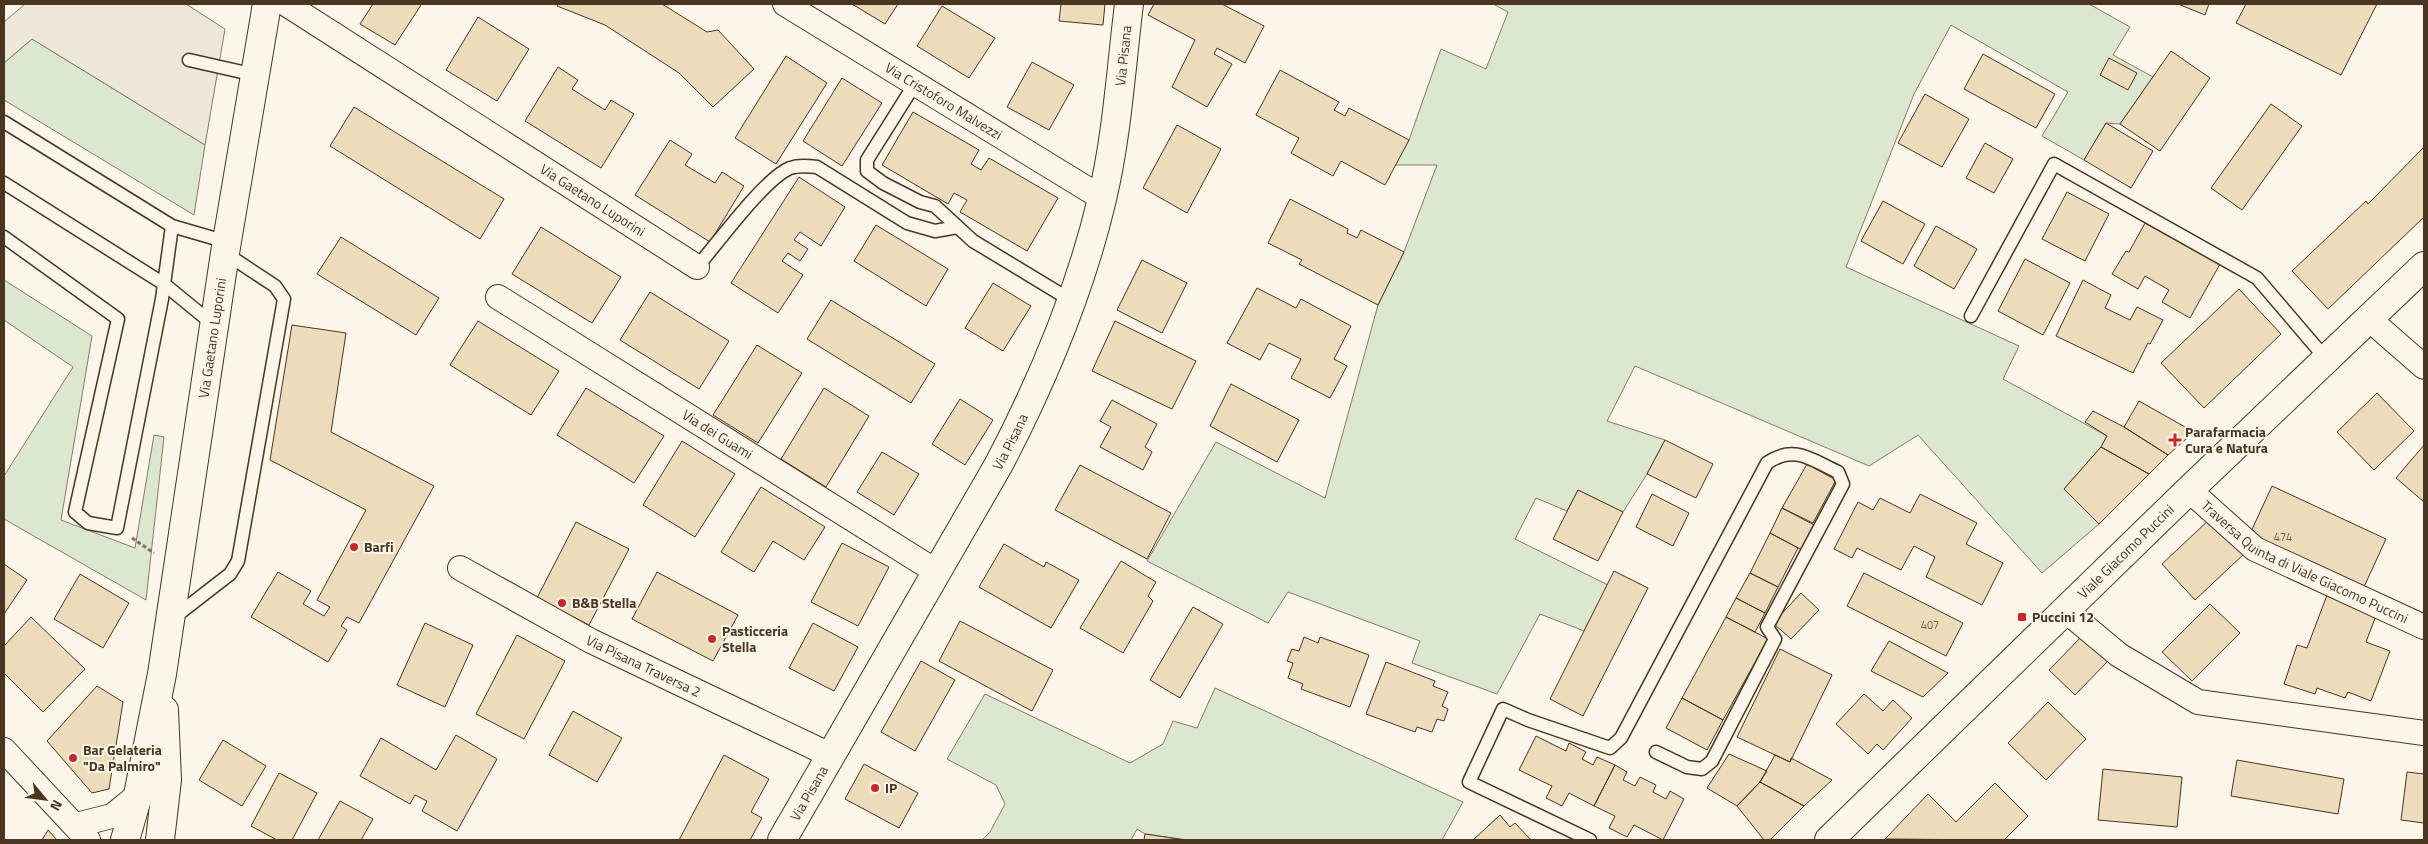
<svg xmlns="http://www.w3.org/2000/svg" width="2428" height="844" viewBox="0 0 2428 844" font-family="'Titillium Web',sans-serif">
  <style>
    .green { fill: #dce7d0; stroke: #887966 }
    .parking { fill: #ede7d9; stroke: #887966 }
    .building { fill: #ecdcbc; stroke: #4a3520 }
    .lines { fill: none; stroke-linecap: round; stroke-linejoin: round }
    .service-casing { stroke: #4a3520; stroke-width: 15 }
    .minor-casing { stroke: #4a3520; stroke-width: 26 }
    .secondary-casing { stroke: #4a3520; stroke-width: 30 }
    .primary-casing { stroke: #4a3520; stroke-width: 30 }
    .path { stroke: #7f6f5c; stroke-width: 3; stroke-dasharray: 4 2.5; stroke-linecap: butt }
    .service { stroke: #fbf6e9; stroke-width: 12 }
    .minor { stroke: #fbf6e9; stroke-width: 24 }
    .secondary { stroke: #fbf6e9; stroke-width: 28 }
    .primary { stroke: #fbf6e9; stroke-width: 28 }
    .poi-dot { fill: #c62828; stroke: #fbf6e9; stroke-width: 2 }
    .labels { text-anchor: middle; stroke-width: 4; stroke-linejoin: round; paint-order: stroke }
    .number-label { font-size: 11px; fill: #725f47 }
    .street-label { font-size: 14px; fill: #4a3520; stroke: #fbf6e9 }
    .poi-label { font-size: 14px; font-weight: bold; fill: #4a3520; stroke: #fbf6e9; text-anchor: start }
  </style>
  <rect width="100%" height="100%" fill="#fbf6e9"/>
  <!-- green -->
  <path class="green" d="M1493,4H2089L2130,27L2113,55L2153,77L2120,124L2106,123L2084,160L2042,136L2068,92L1951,25L1914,94L1846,267L2019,346L2003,379L2107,436L2101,447L2064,489L2099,524L2042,573L1918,435L1869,466L1635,366L1607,421L1665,440L1647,474L1623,512L1578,490L1567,511L1536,498L1515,539L1608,585L1584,631L1540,614L1497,694L1412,663L1420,641L1288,592L1268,623L1147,561L1216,442L1325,498L1378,305L1404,252L1437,165H1395L1409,140L1441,49L1486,69L1508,12Z
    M32,39L205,145L194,215L4,100V63Z
    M4,280L92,336L61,520L135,548L154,435L164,437L146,600L4,519V476L73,367L4,320Z
    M1215,688L1463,802L1442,840H1187L1145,834L1137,829L1131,840H982L990,832L1005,804L996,785L947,759L985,694L1130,763L1163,744L1173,721L1197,728Z"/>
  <!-- parking -->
  <path class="parking" d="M25,4H186L225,29L205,145L32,39L4,63V22Z"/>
  <!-- building -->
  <path class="building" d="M373,4H419L421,5L395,45L360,24Z
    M558,4H662L707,32L718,30L754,69L713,107L679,73L605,25L557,6Z
    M852,4H898L885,24Z
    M1061,4H1105L1103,25L1059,21Z
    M1154,4H1222L1264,26L1245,63L1217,48L1214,54L1232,64L1207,107L1172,87L1195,40L1148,15Z
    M2178,4H2209L2205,15Z
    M2246,4H2377L2341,75L2236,23Z
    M942,6L995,38L969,78L917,46Z
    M478,17L529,49L497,101L446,70Z
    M2171,51L2210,78L2160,151L2120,124Z
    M1983,54L2055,94L2036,128L1964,89Z
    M786,56L827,83L776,164L735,138Z
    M2109,58L2137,73L2128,90L2100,75Z
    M1032,62L1074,85L1049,130L1007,107Z
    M558,67L578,80L572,89L605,110L611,100L634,114L601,168L525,121Z
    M1280,70L1339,102L1334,110L1345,116L1349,108L1409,140L1385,185L1341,161L1333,176L1291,153L1299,138L1256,115Z
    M842,78L882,103L842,166L803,141Z
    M1925,94L1969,119L1942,167L1898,143Z
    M2271,104L2302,126L2242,210L2211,188Z
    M354,107L504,199L480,239L330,146Z
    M913,112L979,150L971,164L981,170L989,158L1058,198L1027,251L960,212L967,200L954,193L948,204L882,165Z
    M2106,123L2153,151L2131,188L2084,160Z
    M1177,125L1221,149L1187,213L1143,188Z
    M670,140L692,154L685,165L715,183L722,172L744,186L710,242L635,195Z
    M1985,143L2013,159L1994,193L1966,178Z
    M2424,147V217L2328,309L2292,271L2366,201L2368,204Z
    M799,177L845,207L821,246L800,232L794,240L808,249L800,261L788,253L782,261L803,275L778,313L731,283Z
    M2067,192L2109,214L2085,261L2042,239Z
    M1290,199L1348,229L1347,233L1357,238L1361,230L1404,252L1378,305L1299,264L1302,260L1268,243Z
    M1883,201L1925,224L1903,264L1861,241Z
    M2145,223L2220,264L2190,318L2162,302L2169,290L2145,276L2138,289L2112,274L2126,251L2129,252Z
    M876,225L948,269L926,306L854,261Z
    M1936,226L1977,249L1954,289L1914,266Z
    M541,227L621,277L592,323L512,274Z
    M341,237L439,298L416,335L317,274Z
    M2025,259L2070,283L2043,335L1998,311Z
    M1142,260L1187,283L1162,333L1117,310Z
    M2083,280L2111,295L2105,308L2130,320L2137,307L2163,320L2150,344L2148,343L2133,373L2056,336Z
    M993,283L1031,306L1003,351L965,328Z
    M1257,288L1296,308L1301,299L1351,326L1334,359L1347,366L1330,398L1291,378L1301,359L1269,343L1260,360L1227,343Z
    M2239,289L2281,334L2204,408L2161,363Z
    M650,292L729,341L699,389L620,340Z
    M831,300L935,364L911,403L807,339Z
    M478,321L559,371L531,415L450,365Z
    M1115,321L1196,361L1172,409L1092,371Z
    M292,325L346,333L331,432L434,486L359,623L347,617L341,626L347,630L328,662L251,617L278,572L311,591L303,604L324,616L330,607L317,600L366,510L270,460Z
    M757,345L802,373L758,443L713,415Z
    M1231,384L1299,420L1277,462L1210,426Z
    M586,388L664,436L634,483L557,435Z
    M824,388L869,416L826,487L781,459Z
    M2377,393L2414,431L2374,470L2337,432Z
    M960,399L993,420L965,465L932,444Z
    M1112,400L1157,424L1145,447L1152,452L1143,470L1100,447L1111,427L1100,421Z
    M2139,401L2194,432L2168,455L2124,427Z
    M2093,411L2124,427L2168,455L2149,474L2101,447L2107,436L2085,422Z
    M1665,440L1713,464L1696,498L1647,474Z
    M682,441L735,474L695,537L643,505Z
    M2424,445V502L2396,478Z
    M2101,447L2149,474L2099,524L2064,489Z
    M882,452L919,474L894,515L857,492Z
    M1807,464L1836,480L1813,523L1782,508Z
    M1080,465L1171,513L1147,559L1055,510Z
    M2272,486L2386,539L2363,589L2249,536Z
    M761,487L825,527L804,560L773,541L754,572L721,552Z
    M1578,490L1623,512L1598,561L1553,539Z
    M1652,494L1689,513L1673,546L1636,527Z
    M1920,494L1977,523L1966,544L2003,563L1982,605L1926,577L1935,557L1914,546L1901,570L1857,548L1852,558L1834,549L1858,502L1873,510L1880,498L1910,513Z
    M1782,508L1816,526L1804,551L1770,533Z
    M2212,517L2245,553L2195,600L2162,564Z
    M576,522L629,549L589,625L537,598Z
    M1770,533L1798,548L1778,587L1750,573Z
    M842,543L889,567L858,626L811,602Z
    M1004,544L1044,567L1046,562L1079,580L1051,628L979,587Z
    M1121,561L1156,582L1148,596L1153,601L1123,653L1080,628Z
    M4,564L27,580L4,614Z
    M1614,571L1648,588L1583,716L1550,699Z
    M657,572L738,615L713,661L632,619Z
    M1750,573L1778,587L1765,613L1736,598Z
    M1864,573L1963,623L1946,656L1847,606Z
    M80,574L129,603L103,648L54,619Z
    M1801,593L1819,610L1791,639L1773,623Z
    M2327,595L2377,613L2366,642L2390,651L2371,701L2348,692L2345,698L2317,688L2315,694L2284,684L2297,645L2307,648Z
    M1736,598L1765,613L1755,632L1726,617Z
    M2210,604L2240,633L2192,681L2162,652Z
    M1193,607L1223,624L1180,698L1150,680Z
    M31,617L85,669L43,712L4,673V646Z
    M1726,617L1768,639L1723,720L1682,698Z
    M960,621L1053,670L1032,711L939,661Z
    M425,623L473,645L445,707L397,685Z
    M813,623L858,647L834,691L789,668Z
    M2084,634L2110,659L2075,695L2049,670Z
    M517,635L565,661L524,739L476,714Z
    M1304,637L1318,643L1320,637L1369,655L1350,707L1301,689L1303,684L1288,678L1293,663L1287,661L1292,649L1299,651Z
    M1889,641L1948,673L1923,697L1871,671Z
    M1780,649L1832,675L1790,762L1737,737Z
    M921,661L955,680L915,751L881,732Z
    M1386,662L1435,681L1433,686L1448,692L1442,706L1448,709L1444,721L1437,719L1432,732L1417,727L1415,732L1366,714Z
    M97,686L123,702L109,789L92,793L47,741Z
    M1864,694L1883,711L1893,700L1912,718L1883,750L1877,744L1868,754L1836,724Z
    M1682,698L1723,720L1707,750L1666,728Z
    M2048,702L2086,739L2046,780L2008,743Z
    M573,711L622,738L597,782L549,755Z
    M456,735L497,759L457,831L422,811L427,801L415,795L410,804L360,776L381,738L436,770Z
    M1536,736L1566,751L1569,743L1586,752L1582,759L1593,765L1597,757L1615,765L1594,806L1569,793L1562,806L1546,798L1552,786L1519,770Z
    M223,740L266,766L242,806L199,780Z
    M1729,754L1767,771L1760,782L1737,806L1707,788Z
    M724,755L769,779L751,812L762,818L750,840H679Z
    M1775,755L1790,762L1791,758L1832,780L1804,806L1760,782Z
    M2237,760L2344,779L2338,814L2231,796Z
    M864,764L918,793L899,828L845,799Z
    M1615,765L1627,772L1623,780L1635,786L1640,777L1656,785L1653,792L1666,799L1670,791L1684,799L1663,840L1634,825L1627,837L1609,828L1615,816L1594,806Z
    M2103,769L2182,777L2177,827L2098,820Z
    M2407,772L2424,774V823L2401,820Z
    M279,773L317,793L292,840H277L251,826Z
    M1760,782L1804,806L1770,840H1764L1737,806Z
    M1995,783L2028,816L2004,840L1885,839L1928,794L1956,822Z
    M340,801L373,819L361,840H318Z
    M1500,815L1510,827L1515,823L1531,840H1473Z
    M48,830L57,840H42Z
    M1145,834L1185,840H1144Z"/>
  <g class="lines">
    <!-- service casing -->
    <g class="service-casing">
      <path id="service" d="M189,60L255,75
        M916,82L867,160V171L883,183L920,202L935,206L973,241L1072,301
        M4,122L172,226L227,242
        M4,183L164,284L214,325
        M4,237L118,319L75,512L88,523L117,528L162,299L172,226
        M697,267C717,244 764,179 790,168C799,165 808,166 817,167L907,223L935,231L958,227
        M1971,316L2054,164L2257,278L2327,360
        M172,619L230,574L238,561L284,299L275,286L225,253
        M1590,840L1469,782L1503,709L1528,720L1610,748L1621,738L1767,463C1794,444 1812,460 1838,472L1843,484L1767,627L1775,639L1712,761L1702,769L1687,767L1656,752"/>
    </g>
    <!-- minor casing -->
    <g class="minor-casing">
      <g id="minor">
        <path id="s1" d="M286,4L697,267"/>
        <path id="s2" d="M785,4L1102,198"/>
        <path id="s3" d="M498,297L937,572"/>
        <path d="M2369,319L2424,367"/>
        <path id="s4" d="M2189,490L2255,549L2424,627"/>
        <path id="s5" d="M460,568L591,641L830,755"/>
        <path d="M2065,610L2119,655L2198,702L2424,733"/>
        <path d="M4,750L88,840"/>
        <path d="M76,825L112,816L138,795"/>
      </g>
    </g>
    <!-- secondary casing -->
    <g class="secondary-casing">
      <g id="secondary">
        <path id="s6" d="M782,840L999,464C1043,380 1080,292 1102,199C1117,136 1121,69 1129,4"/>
      </g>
    </g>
    <!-- primary casing -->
    <g class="primary-casing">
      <g id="primary">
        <path id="s7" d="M125,840L138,795L162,674L225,253L267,4"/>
        <path d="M160,840L167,780L164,710"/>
        <path id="s8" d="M1829,840L2189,490L2424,266"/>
      </g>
    </g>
    <!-- path -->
    <path class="path" d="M132,538L154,553"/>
    <!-- service -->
    <use href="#service" class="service"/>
    <!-- minor -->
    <use href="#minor" class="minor"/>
    <!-- secondary -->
    <use href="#secondary" class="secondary"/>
    <!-- primary -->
    <use href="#primary" class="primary"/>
  </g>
  <!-- markers -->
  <g class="poi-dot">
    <path d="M2172.5 432.5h5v5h5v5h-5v5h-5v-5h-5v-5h5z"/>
    <circle cx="354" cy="547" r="5"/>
    <circle cx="562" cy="603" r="5"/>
    <rect x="2017" y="612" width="10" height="10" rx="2.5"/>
    <circle cx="712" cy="639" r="5"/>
    <circle cx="73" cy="758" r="5"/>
    <circle cx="875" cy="788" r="5"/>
  </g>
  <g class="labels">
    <!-- number labels -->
    <g class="number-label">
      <text x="2283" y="541">474</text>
      <text x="1930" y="629">407</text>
    </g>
    <!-- street labels -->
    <g class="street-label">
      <text dy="5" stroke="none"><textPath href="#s6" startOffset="864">Via Pisana</textPath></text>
      <text dy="5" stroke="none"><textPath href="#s2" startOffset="186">Via Cristoforo Malvezzi</textPath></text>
      <text dy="5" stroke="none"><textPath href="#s1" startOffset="364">Via Gaetano Luporini</textPath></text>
      <text dy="5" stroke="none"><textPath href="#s7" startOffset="510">Via Gaetano Luporini</textPath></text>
      <text dy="5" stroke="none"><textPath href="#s3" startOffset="259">Via dei Guami</textPath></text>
      <text dy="5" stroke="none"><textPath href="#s6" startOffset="459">Via Pisana</textPath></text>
      <text dy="5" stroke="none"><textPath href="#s8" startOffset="414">Viale Giacomo Puccini</textPath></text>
      <text dy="5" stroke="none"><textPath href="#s4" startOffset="138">Traversa Quinta di Viale Giacomo Puccini</textPath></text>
      <text dy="5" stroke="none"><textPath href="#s5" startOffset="208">Via Pisana Traversa 2</textPath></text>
      <text dy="5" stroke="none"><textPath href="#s6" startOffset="54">Via Pisana</textPath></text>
    </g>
    <!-- poi labels -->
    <g class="poi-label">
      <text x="2185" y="437">Parafarmacia<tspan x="2185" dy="16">Cura e Natura</tspan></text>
      <text x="364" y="552">Barfi</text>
      <text x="572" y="608">B&amp;B Stella</text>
      <text x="2032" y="622">Puccini 12</text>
      <text x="722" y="636">Pasticceria<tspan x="722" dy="16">Stella</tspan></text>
      <text x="83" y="755">Bar Gelateria<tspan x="83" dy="16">"Da Palmiro"</tspan></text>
      <text x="885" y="793">IP</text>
    </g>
  </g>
  <!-- border -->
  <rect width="2428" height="844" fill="none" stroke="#4a3520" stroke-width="10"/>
  <!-- north arrow -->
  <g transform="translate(45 799) rotate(119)" stroke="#fbf6e9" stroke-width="4" paint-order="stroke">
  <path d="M0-4L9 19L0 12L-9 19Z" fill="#4a3520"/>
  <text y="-8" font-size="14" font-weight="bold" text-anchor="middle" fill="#4a3520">N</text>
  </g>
</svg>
